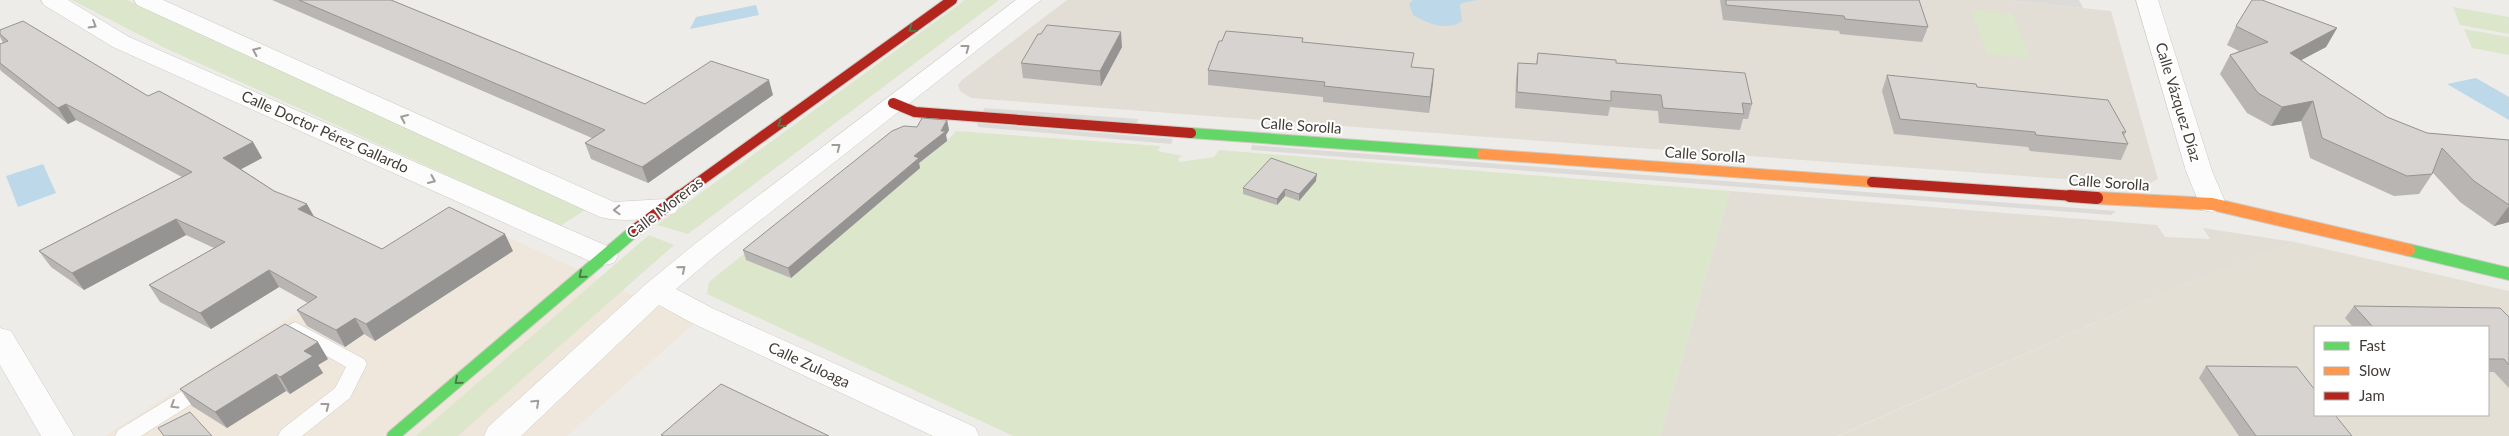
<svg xmlns="http://www.w3.org/2000/svg" width="2509" height="436" viewBox="0 0 2509 436" font-family="Lato,sans-serif">
  <style>
    .residential { fill: #e2ded6 }
    .commercial { fill: #f0e7dc }
    .education { fill: #e4dfd5; fill-rule: evenodd }
    .green { fill: #dce6cb }
    .parking { fill: #dddbd8 }
    .water { fill: #bcd8e9 }
    .lines { fill: none; stroke-linecap: round; stroke-linejoin: round }
    .lane-casing { stroke: #cccac6; stroke-width: 1 }
    .street-casing { stroke: #cccac6; stroke-width: 1 }
    .fast-far1-casing { stroke: #cfcbc3; stroke-width: 12 }
    .fast-casing { stroke: #cfcbc3; stroke-width: 14 }
    .slow-far1-casing { stroke: #cfcbc3; stroke-width: 12 }
    .slow-casing { stroke: #cfcbc3; stroke-width: 14 }
    .jam-far1-casing { stroke: #cfcbc3; stroke-width: 12 }
    .jam-casing { stroke: #cfcbc3; stroke-width: 14 }
    .lane { fill: #fcfcfc; fill-rule: evenodd }
    .street { fill: #fcfcfc; fill-rule: evenodd }
    .fast-far1 { stroke: #63d668; stroke-width: 10 }
    .fast { stroke: #63d668; stroke-width: 12 }
    .slow-far1 { stroke: #ff974d; stroke-width: 10 }
    .slow { stroke: #ff974d; stroke-width: 12 }
    .jam-far1 { stroke: #b3261e; stroke-width: 10 }
    .jam { stroke: #b3261e; stroke-width: 12 }
    .wall { fill: #b8b5b3 }
    .shaded-wall { fill: #969492 }
    .building { fill: #d6d3d0; stroke: #969492 }
    .oneway { stroke: #a09c99 }
    .oneway2 { stroke: #507a4a }
    .labels { text-anchor: middle; stroke-width: 4; stroke-linejoin: round; paint-order: stroke }
    .street-label { font-size: 15px; fill: #433d36; stroke: #fff }
  </style>
  <rect width="100%" height="100%" fill="#eeece9"/>
  <!-- residential -->
  <path class="residential" d="M1067,0H2008L2111,11L2158,179L2147,185L1487,137L971,98L960,91L958,85L962,80Z
    M1730,191L2157,225L2165,237L2210,239L2203,228L2295,242L2163,293L1837,436H1660Z"/>
  <!-- commercial -->
  <path class="commercial" d="M453,212L695,323L567,436H105Z"/>
  <!-- education -->
  <path class="education" d="M2295,242L2509,291V436H1838L2163,293ZM2315,327H2488V415H2315Z"/>
  <!-- green -->
  <path class="green" d="M72,0H127L585,210L560,226L165,48Z
    M965,0H999L688,234L657,225Z
    M2453,7L2509,17V34L2460,25Z
    M1971,9L2012,14L2030,58L1987,54Z
    M2464,29L2509,37V55L2472,48Z
    M956,131L1160,146L1158,151L1183,156L1178,158L1179,162L1214,157L1219,150L1730,191L1660,436H1013L707,294L709,282L884,140L913,135L949,139Z
    M649,235L674,245L458,436H416Z"/>
  <!-- parking -->
  <path class="parking" d="M2008,0H2079L2083,8Z
    M984,108L1138,119L1137,123L983,113Z
    M977,123L1173,139L1171,144L978,127Z
    M1252,145L2116,211L2111,215L1251,150Z"/>
  <!-- water -->
  <path class="water" d="M1413,0H1477L1462,3L1460,5L1462,21C1447,32 1426,23 1413,15L1409,4Z
    M756,5L759,15L690,29L696,17Z
    M2476,78L2509,97V120L2447,84Z
    M43,164L56,193L18,207L6,176Z"/>
  <g class="lines">
    <!-- lane casing -->
    <g class="lane-casing">
      <path id="lane" d="M295,322L364,359L367,364L350,398L302,436H278L281,430L335,388L346,367L295,338C286,343 279,349 268,346L265,341L268,336Z
        M207,378L214,380L217,385L214,390L141,436H115L118,430L200,380Z"/>
    </g>
    <!-- street casing -->
    <g class="street-casing">
      <path id="street" d="M41,0H68L129,37L614,249L618,256L614,263L604,265L594,263L113,47L44,5Z
        M134,0H163L614,202L665,199L675,201L679,207L675,213C653,219 622,223 600,217L137,5Z
        M1016,0H1041L716,255L676,289L712,308L975,427L979,436H933L690,322L659,305L521,436H484L488,427L646,284L696,243Z
        M2136,0H2158L2212,171L2226,204L2222,210L2212,212L2202,210L2186,171Z
        M0,328L11,331L74,436H41L0,365Z"/>
    </g>
    <!-- fast-far1 casing -->
    <g class="fast-far1-casing">
      <path id="fast-far1" d="M1191,133L1482,154"/>
    </g>
    <!-- fast casing -->
    <g class="fast-casing">
      <path id="fast" d="M2409,250L2509,274
        M393,436L633,232"/>
    </g>
    <!-- slow-far1 casing -->
    <g class="slow-far1-casing">
      <path id="slow-far1" d="M1482,154L1872,182"/>
    </g>
    <!-- slow casing -->
    <g class="slow-casing">
      <path id="slow" d="M2097,198L2212,204L2409,250"/>
    </g>
    <!-- jam-far1 casing -->
    <g class="jam-far1-casing">
      <path id="jam-far1" d="M893,103L915,112L1191,133
        M1872,182L2088,197
        M678,197L952,0"/>
    </g>
    <!-- jam casing -->
    <g class="jam-casing">
      <path id="jam" d="M2070,196L2097,198
        M633,232L680,196"/>
    </g>
    <!-- lane -->
    <use href="#lane" class="lane"/>
    <!-- street -->
    <use href="#street" class="street"/>
    <!-- fast-far1 -->
    <use href="#fast-far1" class="fast-far1"/>
    <!-- fast -->
    <use href="#fast" class="fast"/>
    <!-- slow-far1 -->
    <use href="#slow-far1" class="slow-far1"/>
    <!-- slow -->
    <use href="#slow" class="slow"/>
    <!-- jam-far1 -->
    <use href="#jam-far1" class="jam-far1"/>
    <!-- jam -->
    <use href="#jam" class="jam"/>
  </g>
  <!-- wall -->
  <path class="wall" d="M272,0H391L645,104L773,95L648,183L591,159L585,143L592,138Z
    M1720,0H1919L1928,27L1922,42L1840,34L1839,31L1723,20Z
    M2236,26L2337,28L2326,47L2301,60L2387,117L2427,133L2509,140V222L2494,226L2460,202L2433,173L2419,194L2394,196L2310,158L2301,121L2271,126L2247,113L2220,74L2230,55L2239,51L2227,45Z
    M0,30L148,96L253,142L262,158L241,169L314,217L382,249L513,251L375,341L364,334L345,347L307,326L297,310L308,303L279,287L211,329L160,302L149,285L214,248L186,235L84,290L51,267L39,251L182,177L76,120L68,124L1,71L0,69V44L3,43L0,37Z
    M1222,41L1302,42L1412,67L1434,69L1429,113L1323,102V97L1208,85V70Z
    M1122,47L1101,86L1023,78L1021,63Z
    M1538,53L1616,63L1752,104L1748,119H1743L1740,130L1659,123L1658,111L1610,107L1608,116L1515,108L1516,78L1518,63L1536,64Z
    M1887,75L2126,132L2124,136L2128,144L2121,160L2030,151L2028,147L1894,134L1882,91Z
    M947,120L949,130L946,135L947,141L919,163L920,168L791,278L746,260L743,250L917,127Z
    M1316,181L1299,201L1285,196L1277,205L1243,194V188Z
    M2354,306L2509,317V388L2494,372H2488V327H2353L2345,318Z
    M328,359L318,365L323,373L290,394L286,391L227,428L192,406L180,389Z
    M2206,366L2352,436H2239L2199,378Z"/>
  <!-- shaded-wall -->
  <path class="shaded-wall" d="M2337,28L2326,47L2279,72L2290,53Z
    M1121,32L1122,47L1101,86L1100,71Z
    M1434,69L1433,84L1429,113L1430,97Z
    M769,80L773,95L648,183L642,167Z
    M2313,101L2301,121L2271,126L2282,107Z
    M66,104L76,120L68,124L58,108Z
    M947,120L949,130L946,135L947,141L919,163L920,168L791,278L788,268L914,156L941,131Z
    M253,142L262,158L232,174L223,158Z
    M1317,174L1316,181L1299,201V194Z
    M1285,189V196L1277,205V199Z
    M307,204L316,220L298,209Z
    M2509,205V222L2494,226L2509,206Z
    M176,219L186,235L84,290L72,273Z
    M505,234L513,251L375,341L366,324Z
    M269,270L279,287L211,329L200,313Z
    M355,318L364,334L345,347L336,330Z
    M318,342L328,359L318,365L323,373L290,394L280,377L304,351Z
    M276,374L286,391L227,428L215,412Z"/>
  <!-- building -->
  <path class="building" d="M299,0H391L645,104L711,61L769,80L642,167L585,143L605,130Z
    M1726,0H1919L1928,27L1845,19L1844,16L1726,5Z
    M2252,0H2262L2337,28L2290,53L2387,117L2427,133L2509,140V205L2474,181L2442,148L2432,174L2407,176L2322,138L2313,101L2282,107L2258,93L2230,55L2268,42L2236,26Z
    M23,21L148,96L159,91L253,142L223,158L274,191L307,204L298,209L382,249L449,207L505,234L366,324L355,318L336,330L297,310L317,297L269,270L200,313L149,285L225,242L176,219L72,273L39,251L192,172L66,104L58,108L0,63V44L8,41L0,34V30Z
    M1047,25L1121,32L1100,71L1021,63L1038,34H1041Z
    M1226,31L1303,38L1302,42L1414,53L1411,67L1434,69L1430,97L1324,86L1325,82L1208,70L1219,41H1222Z
    M1538,53L1616,60V63L1745,73L1752,104L1742,103L1744,114L1663,108L1661,95L1611,91V101L1517,92L1518,63L1537,64Z
    M1887,75L1976,84L1977,87L2108,100L2126,132H2122L2128,144L2036,135L2035,132L1900,119Z
    M922,118L947,120L941,131H946L914,156L919,158L788,268L743,250L892,131L904,126L917,127Z
    M1271,158L1317,174L1299,194L1285,189L1277,199L1243,188Z
    M2354,306L2500,308L2509,317V365L2504,359H2488V327H2373Z
    M285,324L318,342L304,351L313,356L280,377L276,374L215,412L180,389Z
    M2206,366L2297,367L2315,390V415H2335L2352,436H2256Z
    M721,384L829,436H664L661,435Z
    M190,412L212,436H164L158,428Z"/>
  <!-- one-way arrows -->
  <defs><path id="oneway-chevron" d="M-2-3.5L2.5 0L-2 3.5" fill="none" stroke-width="1.6" stroke-linecap="round" stroke-linejoin="round" transform="scale(1.25)"/></defs>
  <g class="oneway">
    <use href="#oneway-chevron" transform="translate(93 25) rotate(31)"/>
    <use href="#oneway-chevron" transform="translate(966 48) rotate(-37)"/>
    <use href="#oneway-chevron" transform="translate(256 51) rotate(-156)"/>
    <use href="#oneway-chevron" transform="translate(404 118) rotate(-156)"/>
    <use href="#oneway-chevron" transform="translate(837 147) rotate(-38)"/>
    <use href="#oneway-chevron" transform="translate(432 180) rotate(24)"/>
    <use href="#oneway-chevron" transform="translate(617 210) rotate(178)"/>
    <use href="#oneway-chevron" transform="translate(682 269) rotate(-40)"/>
    <use href="#oneway-chevron" transform="translate(536 403) rotate(-43)"/>
    <use href="#oneway-chevron" transform="translate(174 405) rotate(148)"/>
    <use href="#oneway-chevron" transform="translate(326 406) rotate(-38)"/>
  </g>
  <g class="oneway2">
    <use href="#oneway-chevron" transform="translate(912 29) rotate(144)"/>
    <use href="#oneway-chevron" transform="translate(781 124) rotate(144)"/>
    <use href="#oneway-chevron" transform="translate(582 275) rotate(139)"/>
    <use href="#oneway-chevron" transform="translate(458 381) rotate(139)"/>
  </g>
  <g class="labels">
    <!-- street labels -->
    <g class="street-label">
      <text transform="translate(2178 102) rotate(73)" y="5">Calle Vázquez Díaz</text>
      <text transform="translate(1301 126) rotate(4)" y="5">Calle Sorolla</text>
      <text transform="translate(325 132) rotate(24)" y="5">Calle Doctor Pérez Gallardo</text>
      <text transform="translate(1705 155) rotate(4)" y="5">Calle Sorolla</text>
      <text transform="translate(2109 183) rotate(4)" y="5">Calle Sorolla</text>
      <text transform="translate(665 208) rotate(-37)" y="5">Calle Moreras</text>
      <text transform="translate(809 365) rotate(25)" y="5">Calle Zuloaga</text>
    </g>
  </g>
  <!-- legend -->
  <rect x="2314" y="326" width="175" height="90" fill="#ffffff" stroke="#b4b1af"/>
  <rect x="2324" y="342" width="25" height="8" fill="#63d668" stroke="#b4b1af"/>
  <text x="2359" y="351" font-size="15" fill="#433d36">Fast</text>
  <rect x="2324" y="367" width="25" height="8" fill="#ff974d" stroke="#b4b1af"/>
  <text x="2359" y="376" font-size="15" fill="#433d36">Slow</text>
  <rect x="2324" y="392" width="25" height="8" fill="#b3261e" stroke="#b4b1af"/>
  <text x="2359" y="401" font-size="15" fill="#433d36">Jam</text>
</svg>
